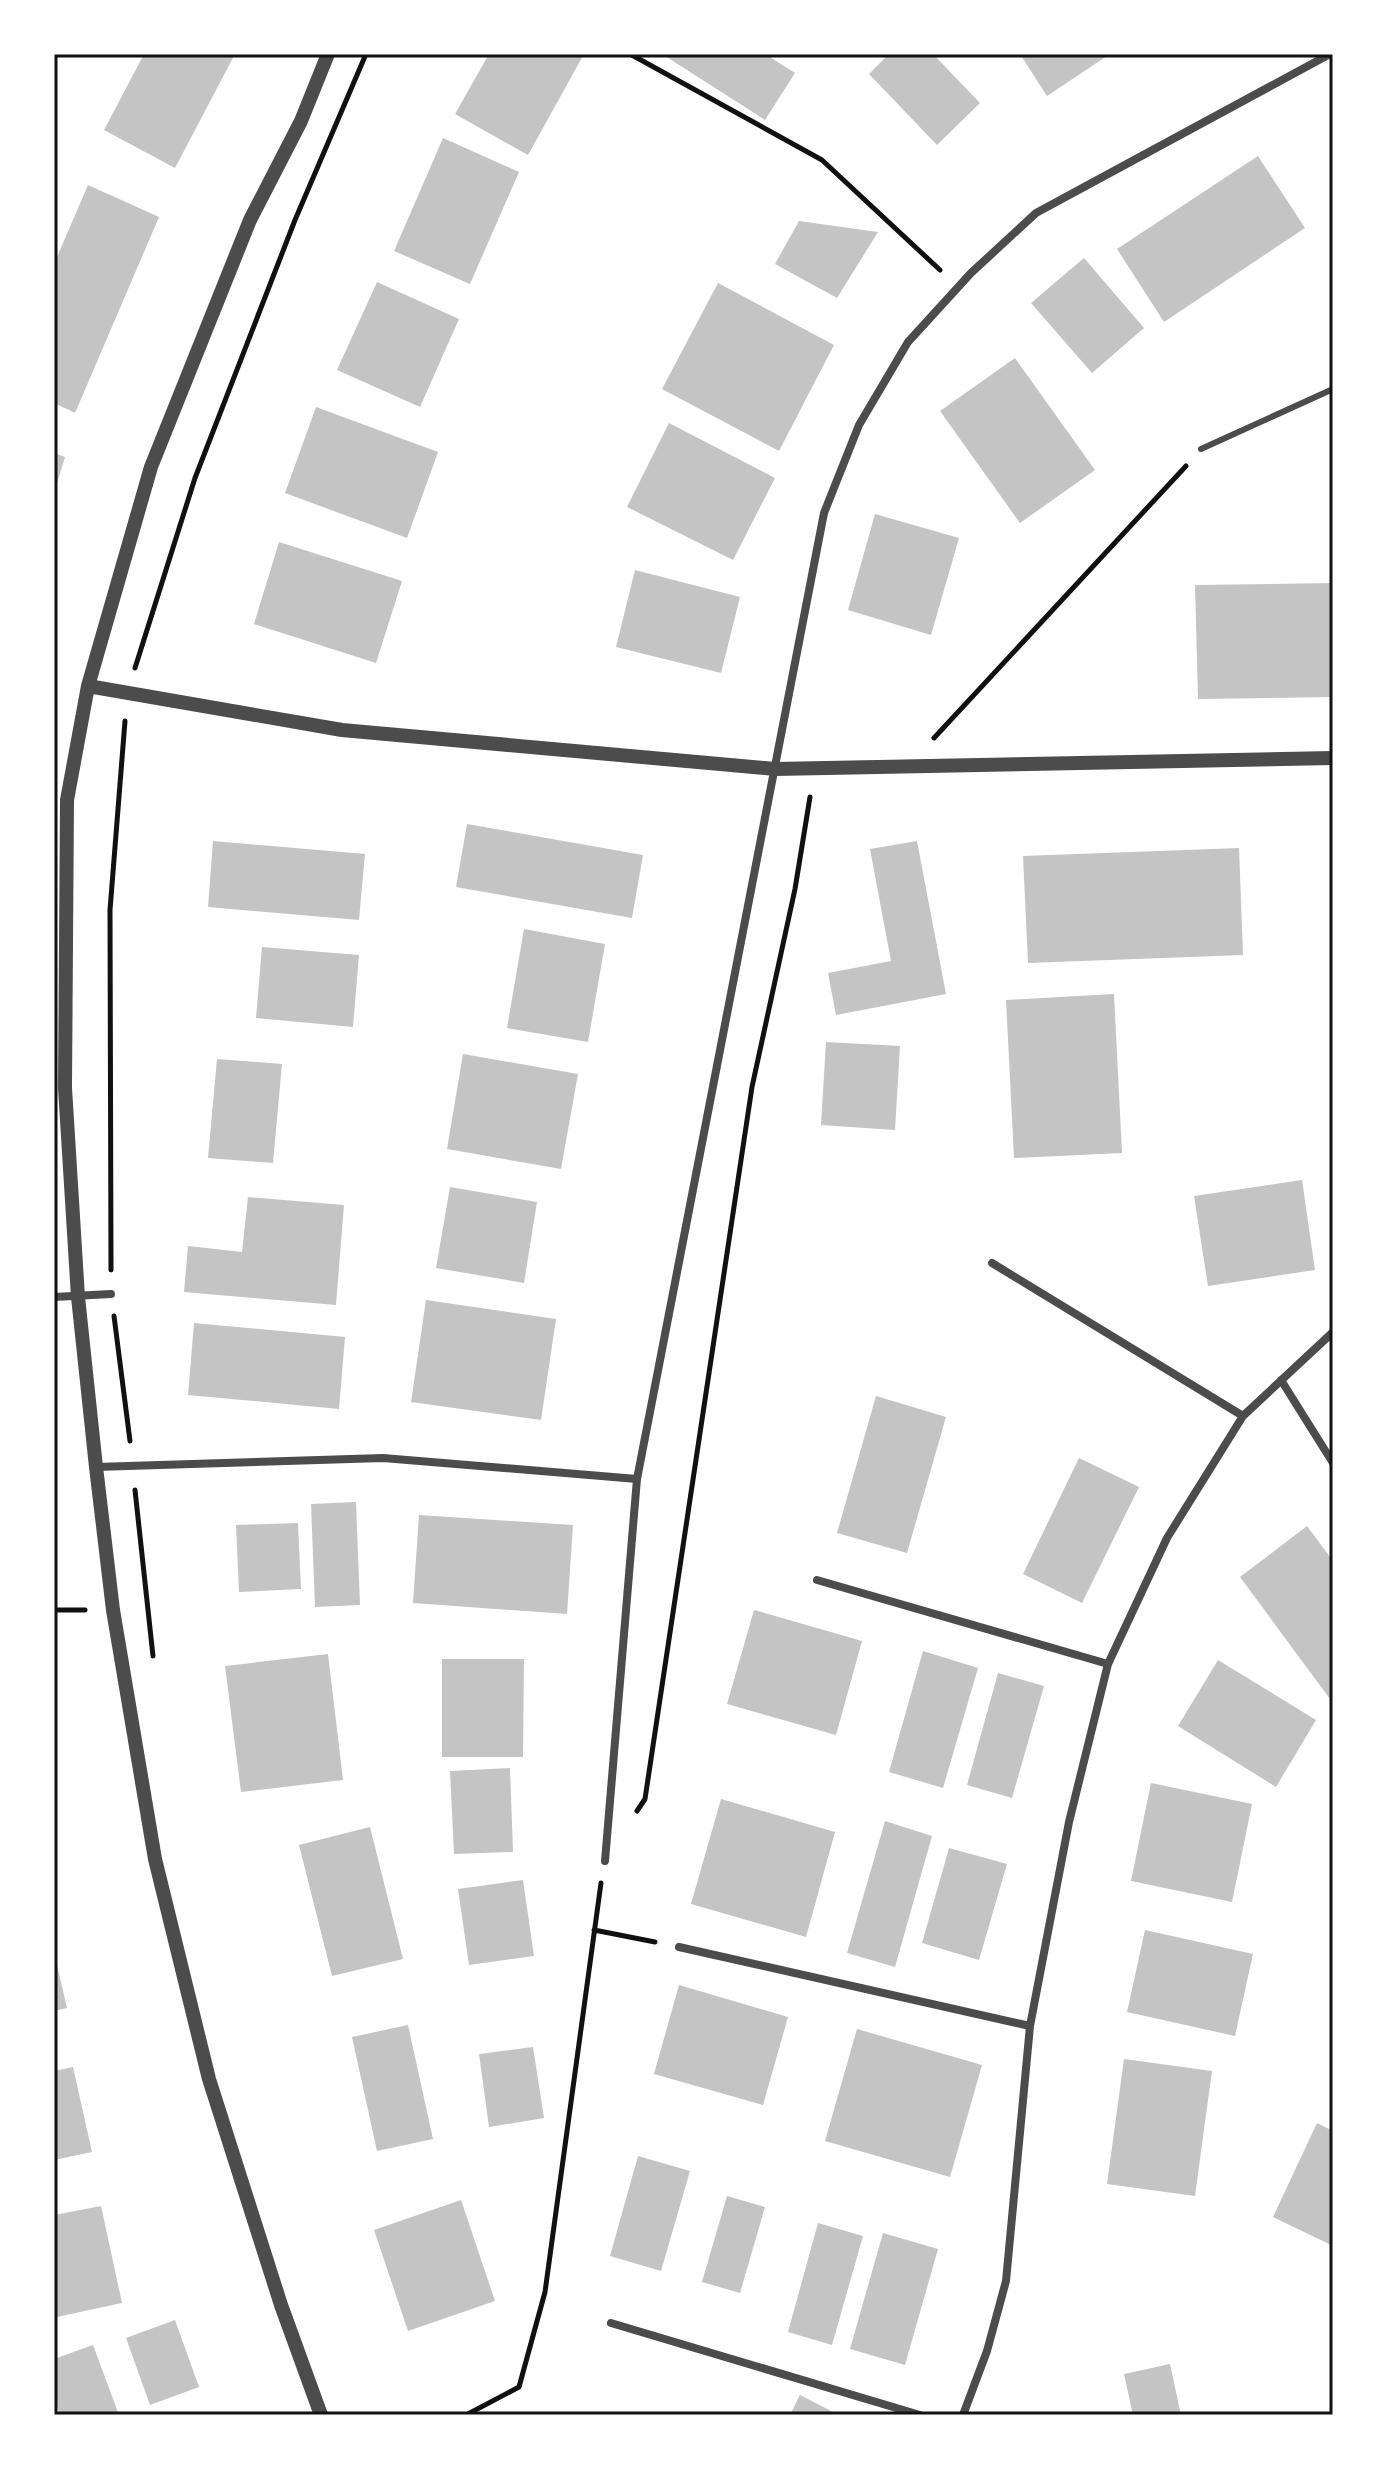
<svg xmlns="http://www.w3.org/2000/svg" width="1387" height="2469" viewBox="0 0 1387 2469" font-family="Commissioner,sans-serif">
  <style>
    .building { fill: #c4c4c4 }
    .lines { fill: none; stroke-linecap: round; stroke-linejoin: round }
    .path { stroke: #111; stroke-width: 5 }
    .service { stroke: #4c4c4c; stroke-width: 6 }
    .minor { stroke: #4c4c4c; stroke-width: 8 }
    .tertiary { stroke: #4c4c4c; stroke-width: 14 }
    .neatline { fill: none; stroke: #111; stroke-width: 3 }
  </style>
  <rect width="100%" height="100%" fill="#fff"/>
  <!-- building -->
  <path class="building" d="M144,54H235L175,168L104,130Z
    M489,54H584L528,155L455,114Z
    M662,54H765L795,73L765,120Z
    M889,54H933L980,103L937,145L869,74Z
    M1020,54H1110L1047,96Z
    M443,138L519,172L470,284L394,251Z
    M1258,156L1305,228L1164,322L1117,249Z
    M88,185L159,217L75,413L54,403V264Z
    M799,221L878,232L837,298L775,264Z
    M1084,258L1144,328L1092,373L1031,303Z
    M377,282L459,319L420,407L337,370Z
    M718,283L834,345L779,451L662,389Z
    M1015,358L1095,470L1020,523L940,411Z
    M316,407L438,452L407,538L285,493Z
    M669,423L775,478L733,560L627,507Z
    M54,453L65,457L55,490H54Z
    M875,514L959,538L931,635L848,610Z
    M279,542L402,581L376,663L254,624Z
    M635,570L740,597L721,673L616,647Z
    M1333,583V697L1198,699L1195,585Z
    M467,824L643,855L632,918L456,887Z
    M213,841L365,854L359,920L208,907Z
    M917,841L946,994L836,1015L828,973L891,961L870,849Z
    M1239,848L1243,955L1028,963L1023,856Z
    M524,929L605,944L588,1042L507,1028Z
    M262,947L359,955L353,1027L256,1018Z
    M1114,994L1122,1153L1014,1158L1006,1000Z
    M826,1042L900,1046L895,1130L821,1125Z
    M463,1054L578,1074L561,1169L447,1149Z
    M217,1059L282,1064L273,1163L208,1158Z
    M1302,1180L1315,1270L1208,1286L1194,1196Z
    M450,1187L537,1202L524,1283L436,1268Z
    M248,1197L344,1205L336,1305L184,1292L188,1246L242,1252Z
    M426,1300L556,1319L541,1420L411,1402Z
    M194,1323L345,1337L339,1409L188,1395Z
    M876,1396L946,1417L907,1553L837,1533Z
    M1079,1458L1139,1487L1082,1603L1023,1574Z
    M356,1502L360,1605L315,1607L311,1504Z
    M419,1515L573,1525L567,1614L413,1603Z
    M298,1523L301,1589L239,1592L236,1525Z
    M1307,1526L1333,1561V1703L1240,1577Z
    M754,1610L862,1641L836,1735L727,1704Z
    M923,1651L978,1668L943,1788L889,1772Z
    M328,1654L343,1780L241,1792L225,1666Z
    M442,1659H524L523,1757H442Z
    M1218,1660L1316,1720L1276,1787L1178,1726Z
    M998,1673L1044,1686L1012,1798L967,1785Z
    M510,1768L513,1852L454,1854L450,1771Z
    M1151,1783L1252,1804L1232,1902L1131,1881Z
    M721,1799L835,1832L806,1937L691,1904Z
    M885,1821L932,1836L895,1967L847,1953Z
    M370,1827L403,1959L332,1976L299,1845Z
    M949,1848L1007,1864L979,1960L922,1943Z
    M523,1880L534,1956L469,1965L458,1889Z
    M1145,1930L1253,1954L1235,2036L1127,2012Z
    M54,1952L67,2008L54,2011Z
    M679,1985L788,2017L763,2105L654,2074Z
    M408,2025L433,2139L377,2151L352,2037Z
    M857,2029L982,2065L950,2177L825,2141Z
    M533,2047L544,2118L489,2127L479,2054Z
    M1124,2059L1212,2071L1195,2196L1107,2184Z
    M73,2067L92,2152L54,2160V2071Z
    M1317,2123L1333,2131V2246L1273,2217Z
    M638,2156L690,2171L661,2271L610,2256Z
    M727,2196L765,2207L740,2293L702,2282Z
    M461,2200L495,2301L408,2331L374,2230Z
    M101,2206L122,2303L57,2317L54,2215Z
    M818,2223L863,2236L832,2345L788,2332Z
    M883,2233L938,2249L905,2365L850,2349Z
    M175,2320L199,2387L150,2405L126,2338Z
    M93,2345L119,2415H60L54,2398V2359Z
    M1170,2364L1181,2415H1133L1124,2374Z
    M800,2395L839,2415H790Z"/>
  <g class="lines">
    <!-- path -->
    <path class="path" d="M630,54L822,160L940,270
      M135,668L195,478L295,220L366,54
      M934,738L1186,466
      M111,1270L110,910L125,721
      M114,1316L130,1441
      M135,1490L153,1656
      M54,1610H85
      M637,1811L645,1799L752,1087L795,889L810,797
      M594,1930L655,1942
      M466,2415L519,2387L545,2292L601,1883"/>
    <!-- service -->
    <path class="service" d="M1201,449L1333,389"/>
    <!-- minor -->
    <path class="minor" d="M992,1263L1243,1416
      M54,1297L111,1294
      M1281,1380L1333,1463
      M96,1467L383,1458L637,1479
      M817,1580L1108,1664
      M605,1861L637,1479L824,513L859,425L908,342L971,273L1036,213L1330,54
      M679,1947L1030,2026
      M611,2323L920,2415
      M963,2415L987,2351L1006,2281L1030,2026L1069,1822L1108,1664L1167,1538L1243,1416L1333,1332"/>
    <!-- tertiary -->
    <path class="tertiary" d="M88,686L342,730L775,769L1333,758
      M321,2415L281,2305L209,2079L155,1859L113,1610L96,1467L78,1297L65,1088L67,800L88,686L151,467L250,220L301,121L328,54"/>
  </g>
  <!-- border -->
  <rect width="1387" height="2469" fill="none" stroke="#ffffff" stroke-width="112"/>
  <rect x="56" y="56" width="1275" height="2357" class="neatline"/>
</svg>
